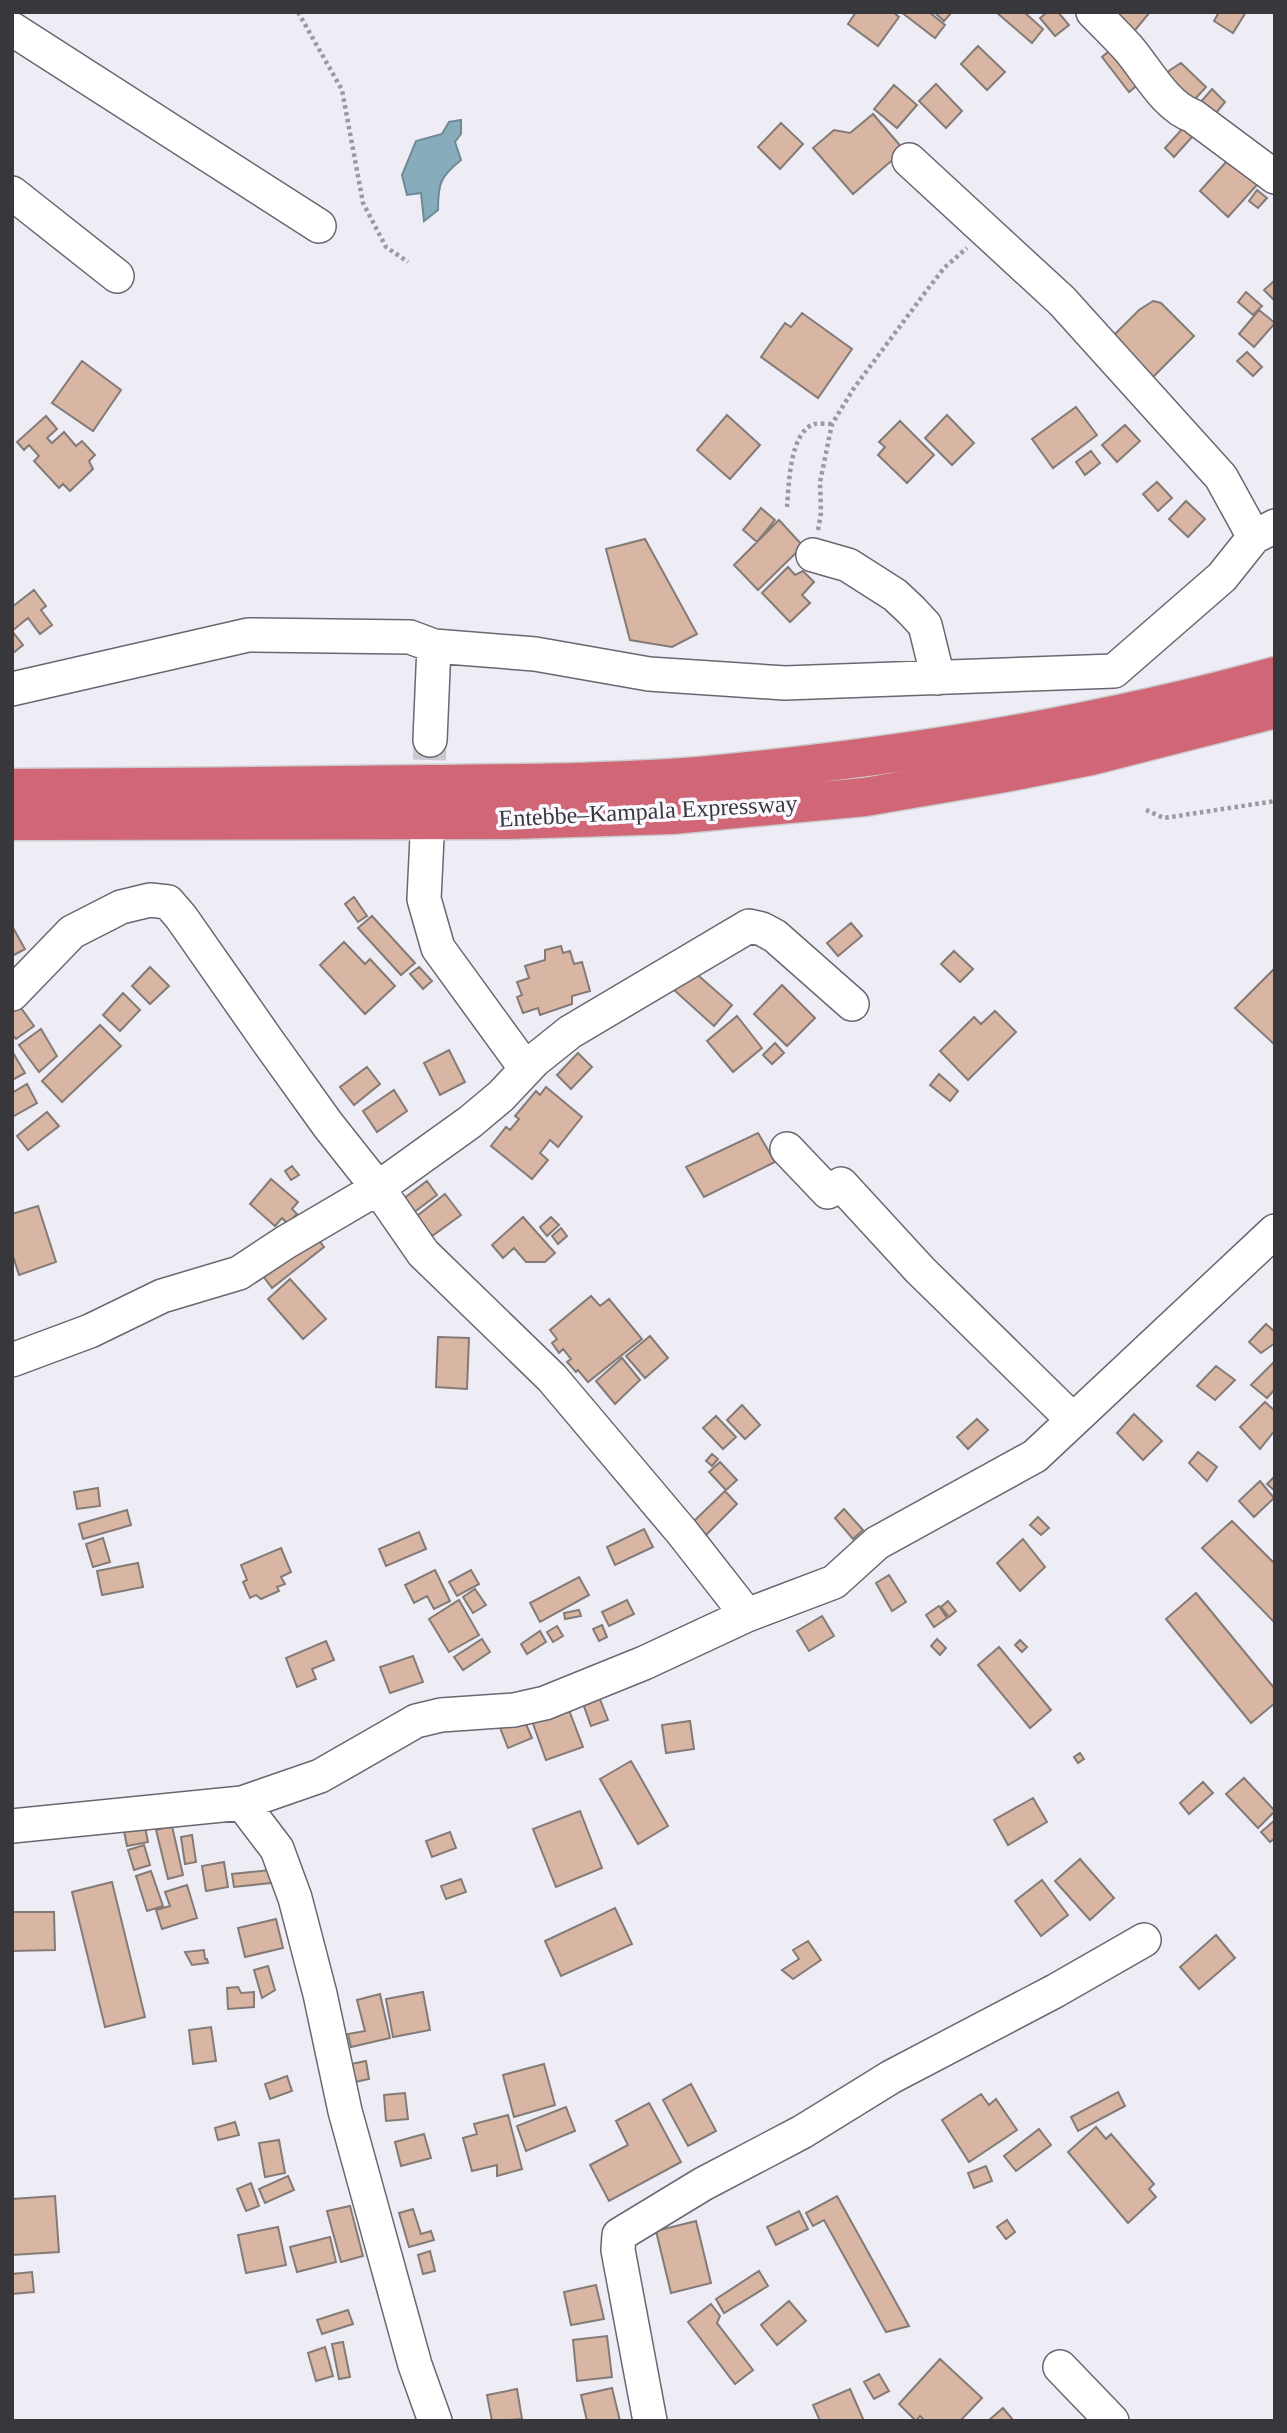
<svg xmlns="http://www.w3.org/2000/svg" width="1287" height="2433" viewBox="0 0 1287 2433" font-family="Georgia,serif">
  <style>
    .water { fill: #87adbd; stroke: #6f8a96; stroke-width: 2 }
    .building { fill: #d9b5a4; stroke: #847b77; stroke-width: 2 }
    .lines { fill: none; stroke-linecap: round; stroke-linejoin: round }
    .minor-tunnel { stroke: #cac8d0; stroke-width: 33; stroke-dasharray: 33 17; stroke-linecap: butt }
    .minor-casing { stroke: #696770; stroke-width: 36 }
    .highway-casing { stroke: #cbcbcc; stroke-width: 41 }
    .path { stroke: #9c9aa1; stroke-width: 4.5; stroke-dasharray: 3.5 3.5; stroke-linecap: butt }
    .minor { stroke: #fff; stroke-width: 33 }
    .highway { stroke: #d06676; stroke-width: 38 }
    .labels { text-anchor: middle; stroke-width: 7; stroke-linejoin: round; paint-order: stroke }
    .street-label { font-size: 24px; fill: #38373b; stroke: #fbf9ff }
  </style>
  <rect width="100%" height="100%" fill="#eeecf5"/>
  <!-- water -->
  <path class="water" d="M461,120V134L455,142L461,160C440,177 438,183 438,210L424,221L421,193L407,195L402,175L416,141L442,134L449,122Z"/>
  <!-- building -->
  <path class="building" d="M856,12H893L899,17L878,46L848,24Z
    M901,12H929L945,25L935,38Z
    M934,12H952L944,21Z
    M996,12H1024L1043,29L1032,43Z
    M1047,12H1058L1069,25L1055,36L1040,18Z
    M1105,12H1150L1131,35Z
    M1219,12H1246L1233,33L1214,21Z
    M1119,43L1146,78L1129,92L1102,57Z
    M978,46L1005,72L987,90L961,64Z
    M1181,63L1206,87L1185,110L1158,83L1170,70Z
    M936,84L962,111L946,128L919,101Z
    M894,85L917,105L897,128L874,109Z
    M1212,89L1225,102L1212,118L1199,104Z
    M873,114L904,150L853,194L813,148L834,130L850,133Z
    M781,123L803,144L780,169L758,147Z
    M1183,128L1192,137L1174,157L1165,148Z
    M1236,151L1264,177L1228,217L1200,191Z
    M1257,190L1267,198L1258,208L1249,201Z
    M1275,280V301L1264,290Z
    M1246,292L1262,306L1253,315L1238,302Z
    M1153,301L1161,303L1194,336L1147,383L1106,343L1139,310Z
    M1259,310L1275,323L1254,347L1239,334Z
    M802,313L852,349L818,398L761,357L785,323L791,327Z
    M1247,352L1262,367L1253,376L1237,361Z
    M82,361L121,390L93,431L52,403Z
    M1076,407L1097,435L1053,468L1032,439Z
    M727,415L760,445L730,479L697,450Z
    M947,415L974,443L952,465L925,438Z
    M46,416L57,429L47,438L52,443L64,432L76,446L82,441L95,455L89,461L93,469L70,491L63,484L59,488L34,461L39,456L29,445L24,450L17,442Z
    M900,421L934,455L907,483L878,455L885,447L879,442Z
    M1125,425L1140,441L1117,462L1102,445Z
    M1091,451L1100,463L1085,475L1076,462Z
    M1157,482L1172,498L1158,511L1143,494Z
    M1186,501L1205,519L1188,537L1169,519Z
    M761,508L775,520L757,542L743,530Z
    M779,520L803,546L758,590L734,565Z
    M645,539L697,634L672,647L630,640L606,549Z
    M788,567L795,575L803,571L814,582L802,595L810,603L790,622L762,593Z
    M34,590L46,606L41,610L52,625L40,634L28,618L12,631V607Z
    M12,631L23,645L12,654Z
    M354,897L367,916L358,922L345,904Z
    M372,916L415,963L401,975L358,928Z
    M851,923L862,936L838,956L827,943Z
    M12,926L25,949L12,956Z
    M344,942L365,964L370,959L395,986L365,1014L320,965Z
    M561,946L563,953L570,951L574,964L582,962L590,991L572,996V1004L540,1015L538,1008L523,1013L517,997L522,995L517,982L529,978L525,966L545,960V950Z
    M954,951L973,969L960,982L941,964Z
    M150,967L169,986L150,1004L132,986Z
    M419,967L432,981L423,989L410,974Z
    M1275,968V1045L1235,1008Z
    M692,970L732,1005L714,1026L674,990Z
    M782,985L815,1018L787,1046L754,1014Z
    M123,993L140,1010L120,1031L103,1015Z
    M16,1001L34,1026L16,1039L12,1034V1004Z
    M995,1011L1016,1032L968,1080L940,1051L974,1017L981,1024Z
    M737,1016L762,1048L733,1072L707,1041Z
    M100,1025L121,1046L62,1102L42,1081Z
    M41,1029L57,1056L39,1072L19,1045Z
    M775,1043L784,1053L772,1064L763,1055Z
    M449,1050L465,1082L440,1095L424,1063Z
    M12,1051L25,1073L12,1080Z
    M578,1053L592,1067L571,1089L557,1075Z
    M367,1067L380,1084L354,1105L340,1087Z
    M939,1074L958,1091L950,1101L930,1085Z
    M27,1084L37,1103L12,1117V1093Z
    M546,1087L582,1117L558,1147L550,1140L540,1153L548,1160L532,1179L491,1146L506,1127L510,1130L519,1119L515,1116L536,1091L540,1095Z
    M394,1090L407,1111L377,1132L363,1111Z
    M47,1112L59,1126L28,1150L17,1136Z
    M758,1133L775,1162L704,1197L686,1167Z
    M292,1166L299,1175L291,1180L285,1171Z
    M271,1179L298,1202L292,1209L297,1214L288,1224L282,1218L275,1226L250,1204Z
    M427,1181L437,1195L413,1213L403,1199Z
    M445,1194L461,1215L432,1236L417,1216Z
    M38,1206L56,1262L19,1275L12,1253V1214Z
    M523,1217L555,1253L545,1262H526L514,1248L503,1258L492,1245Z
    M551,1217L559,1225L547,1236L540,1227Z
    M561,1228L567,1236L558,1244L552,1236Z
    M312,1231L324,1247L272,1288L260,1272Z
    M290,1279L326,1319L303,1339L268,1299Z
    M591,1296L600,1306L609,1299L642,1339L588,1382L578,1370L576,1372L567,1362L571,1359L563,1349L559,1353L552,1343L557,1339L550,1330Z
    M1266,1324L1275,1332V1343L1261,1353L1249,1342Z
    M650,1336L668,1358L645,1378L626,1356Z
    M438,1337L469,1338L467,1389L436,1387Z
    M622,1358L640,1380L615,1404L596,1381Z
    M1275,1361V1389L1267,1398L1251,1385Z
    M1216,1366L1235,1380L1215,1400L1197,1386Z
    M1265,1402L1275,1411V1430L1260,1449L1240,1427Z
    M742,1405L760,1425L745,1439L727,1420Z
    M1134,1414L1162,1441L1143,1460L1117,1433Z
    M716,1416L736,1437L723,1449L703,1428Z
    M977,1419L988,1430L968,1449L957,1437Z
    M1198,1452L1217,1467L1207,1481L1189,1463Z
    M712,1454L718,1459L712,1466L706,1461Z
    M720,1462L737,1480L726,1490L709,1472Z
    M1275,1476V1491L1267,1484Z
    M1260,1481L1274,1498L1254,1517L1239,1501Z
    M98,1488L100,1506L77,1509L74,1492Z
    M725,1491L737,1504L706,1535L693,1522Z
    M844,1509L863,1530L853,1539L835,1518Z
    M127,1510L131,1525L83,1539L79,1524Z
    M1038,1517L1049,1528L1041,1535L1030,1525Z
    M1232,1521L1275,1564V1623L1202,1548Z
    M644,1529L653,1547L615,1565L607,1547Z
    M419,1532L426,1549L386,1566L379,1549Z
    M103,1538L110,1562L93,1567L86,1544Z
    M1023,1539L1045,1567L1020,1591L997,1563Z
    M281,1548L291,1572L281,1577L285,1584L277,1587L279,1591L261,1599L256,1595L250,1598L243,1582L247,1580L241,1565Z
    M138,1563L143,1587L102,1595L97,1571Z
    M435,1570L450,1601L434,1609L427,1596L414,1603L405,1585Z
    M471,1570L479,1584L457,1596L449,1582Z
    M889,1575L906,1602L892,1611L876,1583Z
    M579,1577L589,1595L540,1622L530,1603Z
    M475,1589L486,1605L473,1613L463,1597Z
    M1196,1593L1275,1689V1703L1251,1723L1166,1619Z
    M459,1600L479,1635L449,1652L429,1619Z
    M627,1600L634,1614L609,1626L602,1612Z
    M948,1601L956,1611L949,1617L941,1607Z
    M939,1606L947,1618L934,1627L926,1615Z
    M579,1610L581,1616L565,1619L564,1613Z
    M822,1616L834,1636L809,1651L797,1631Z
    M602,1625L607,1637L599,1641L593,1629Z
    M557,1626L563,1636L553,1642L547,1632Z
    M540,1631L546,1642L527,1654L521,1644Z
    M482,1639L490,1652L463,1670L454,1657Z
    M937,1639L946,1648L940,1655L931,1646Z
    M1020,1640L1027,1647L1022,1652L1015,1645Z
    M326,1641L334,1660L312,1669L316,1679L297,1687L286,1658Z
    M999,1647L1051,1710L1030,1728L978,1665Z
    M413,1656L423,1682L390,1693L380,1667Z
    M596,1689L608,1720L591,1726L580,1695Z
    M567,1705L583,1747L546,1760L531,1718Z
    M522,1715L532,1738L508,1748L499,1725Z
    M690,1721L694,1749L666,1753L662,1725Z
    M1080,1753L1084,1759L1078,1763L1074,1757Z
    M631,1761L668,1826L638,1844L600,1779Z
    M1244,1778L1275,1811L1258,1828L1226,1794Z
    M1203,1782L1213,1793L1189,1814L1180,1803Z
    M1033,1798L1047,1822L1008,1845L994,1820Z
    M580,1811L602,1868L556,1887L533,1829Z
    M1275,1820V1838L1270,1842L1261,1832Z
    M172,1826L183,1875L168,1879L156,1830Z
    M145,1827L148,1842L127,1846L124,1831Z
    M450,1832L456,1848L432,1857L426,1841Z
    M192,1835L196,1862L185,1864L181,1837Z
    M144,1845L150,1865L134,1870L128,1850Z
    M1080,1859L1114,1898L1090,1920L1055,1881Z
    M224,1862L228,1887L206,1891L202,1866Z
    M270,1870L271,1883L234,1887L232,1874Z
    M151,1871L163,1906L147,1911L136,1876Z
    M461,1879L466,1892L446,1899L441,1886Z
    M1042,1880L1068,1915L1041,1936L1015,1901Z
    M112,1882L145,2017L105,2027L72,1892Z
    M187,1885L197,1918L162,1929L156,1910L170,1906L165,1892Z
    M615,1908L632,1944L561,1976L545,1941Z
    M12,1912H54L55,1950L12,1951Z
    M276,1919L283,1948L245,1957L238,1928Z
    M1216,1935L1235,1958L1199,1989L1180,1967Z
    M808,1941L821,1960L793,1979L782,1970L799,1959L793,1950Z
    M204,1950L205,1959H207L208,1963L192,1965L185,1952Z
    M268,1966L275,1990L262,1998L254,1970Z
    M238,1987L241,1993L254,1992V2007L228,2009L227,1988Z
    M423,1992L430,2030L393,2037L386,1999Z
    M380,1994L390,2038L351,2047L348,2034L365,2031L357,2000Z
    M211,2027L216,2061L193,2064L189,2030Z
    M366,2061L369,2079L355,2082L351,2064Z
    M544,2064L555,2105L514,2117L503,2075Z
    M287,2076L292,2091L270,2099L265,2084Z
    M691,2084L716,2131L688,2146L663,2100Z
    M1118,2092L1125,2106L1078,2131L1071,2117Z
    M405,2093L408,2119L386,2121L384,2095Z
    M981,2094L989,2105L996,2099L1017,2130L969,2162L942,2120Z
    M649,2103L681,2162L609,2201L590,2165L628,2145L616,2121Z
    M566,2107L575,2131L526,2151L517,2126Z
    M508,2115L522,2169L497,2176V2165L472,2171L463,2138L477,2134L474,2124Z
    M235,2122L239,2135L218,2140L215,2128Z
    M1096,2127L1106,2139L1111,2134L1154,2184L1149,2189L1156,2197L1128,2223L1068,2152Z
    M1039,2129L1051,2145L1016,2171L1004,2156Z
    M424,2134L431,2158L401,2166L395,2142Z
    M279,2140L285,2173L265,2177L259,2143Z
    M986,2166L992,2181L974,2188L968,2173Z
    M288,2176L294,2190L265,2203L259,2189Z
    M251,2183L259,2206L246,2211L237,2189Z
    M55,2196L59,2252L12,2255V2199Z
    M837,2196L909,2326L886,2332L824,2220L813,2226L806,2213Z
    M350,2206L363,2256L341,2262L327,2211Z
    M413,2209L421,2234L431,2231L434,2240L409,2247L399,2213Z
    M799,2211L808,2229L776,2245L767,2227Z
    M1007,2220L1015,2232L1006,2239L997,2227Z
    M696,2221L711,2283L671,2293L656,2231Z
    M278,2227L286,2265L246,2273L238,2235Z
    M330,2237L336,2262L297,2272L290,2247Z
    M430,2251L435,2271L423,2274L418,2255Z
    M759,2271L768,2286L724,2313L716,2299Z
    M32,2272L34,2292L12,2294V2274Z
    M596,2285L604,2319L571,2325L564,2292Z
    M789,2301L806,2321L777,2345L761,2325Z
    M711,2304L720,2316L717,2323L753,2370L735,2384L688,2322Z
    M348,2310L353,2324L322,2334L317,2320Z
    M607,2336L612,2377L577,2381L573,2340Z
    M343,2342L350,2377L339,2379L332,2344Z
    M325,2347L333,2376L316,2381L308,2353Z
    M940,2359L982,2398L960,2421H925L920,2416L916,2421L899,2404Z
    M879,2374L889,2391L874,2399L864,2382Z
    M612,2388L620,2421H587L581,2395Z
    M517,2389L522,2419L492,2421L487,2395Z
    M850,2389L864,2421H820L813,2405Z
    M1003,2408L1014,2421H988Z"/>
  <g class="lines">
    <!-- minor-tunnel -->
    <path class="minor-tunnel" d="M428,810L430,740"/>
    <!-- minor casing -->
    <g class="minor-casing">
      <path id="minor" d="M1093,12C1105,24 1117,36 1128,48C1147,70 1165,106 1193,116L1275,177
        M12,29L319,226
        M909,160L1062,301L1221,477L1254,537
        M12,193L117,276
        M813,555L848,565L895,595L911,610L925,625L938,678
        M434,646L535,654L649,674L785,683L1114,671L1222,577L1254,537L1275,526
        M12,689L248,635L410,637L434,646L430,740
        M427,837L424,899L438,948L526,1069
        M12,994L72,932L121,907L150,900L168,902L181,917L267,1040L328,1125L378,1188L423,1253L552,1378L682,1532L747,1615
        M787,1149L828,1192L841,1184L920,1270L1073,1420
        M12,1360L90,1331L162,1296L239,1273L286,1242L378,1188L470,1122L501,1096L535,1060L570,1032L749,926L762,929L775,936L852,1004
        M242,1803L277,1849L295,1898L320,1994L345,2111L415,2365L435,2421
        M12,1826L242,1803L320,1776L416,1721L441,1715L514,1710L545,1703L644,1663L747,1615L834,1582L877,1543L1035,1456L1275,1231
        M1060,2367L1112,2421
        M650,2421L618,2250L619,2235L703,2184L802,2132L891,2077L1055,1991L1144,1940"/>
    </g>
    <!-- highway casing -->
    <g class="highway-casing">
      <path id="highway" d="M12,788C151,787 289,786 428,784C521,783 616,783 709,775C899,757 1090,727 1275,676
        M12,821L509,820L672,815L865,797L1005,773L1091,756L1275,709"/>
    </g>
    <!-- path -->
    <path class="path" d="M298,12L342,90L363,203L386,247L408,262
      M787,507C789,486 789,433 814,424C819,423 827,424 832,424
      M818,530L821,513L820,482L832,424L854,388L927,290L944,268L967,248
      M1146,810L1164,818L1275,801"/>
    <!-- minor -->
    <use href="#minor" class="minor"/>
    <!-- highway -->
    <use href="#highway" class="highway"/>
  </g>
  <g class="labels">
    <!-- street labels -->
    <g class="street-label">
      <text transform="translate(648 811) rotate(-3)" y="8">Entebbe–Kampala Expressway</text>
    </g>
  </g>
  <!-- border -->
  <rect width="1287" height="2433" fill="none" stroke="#38373b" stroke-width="28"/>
</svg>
